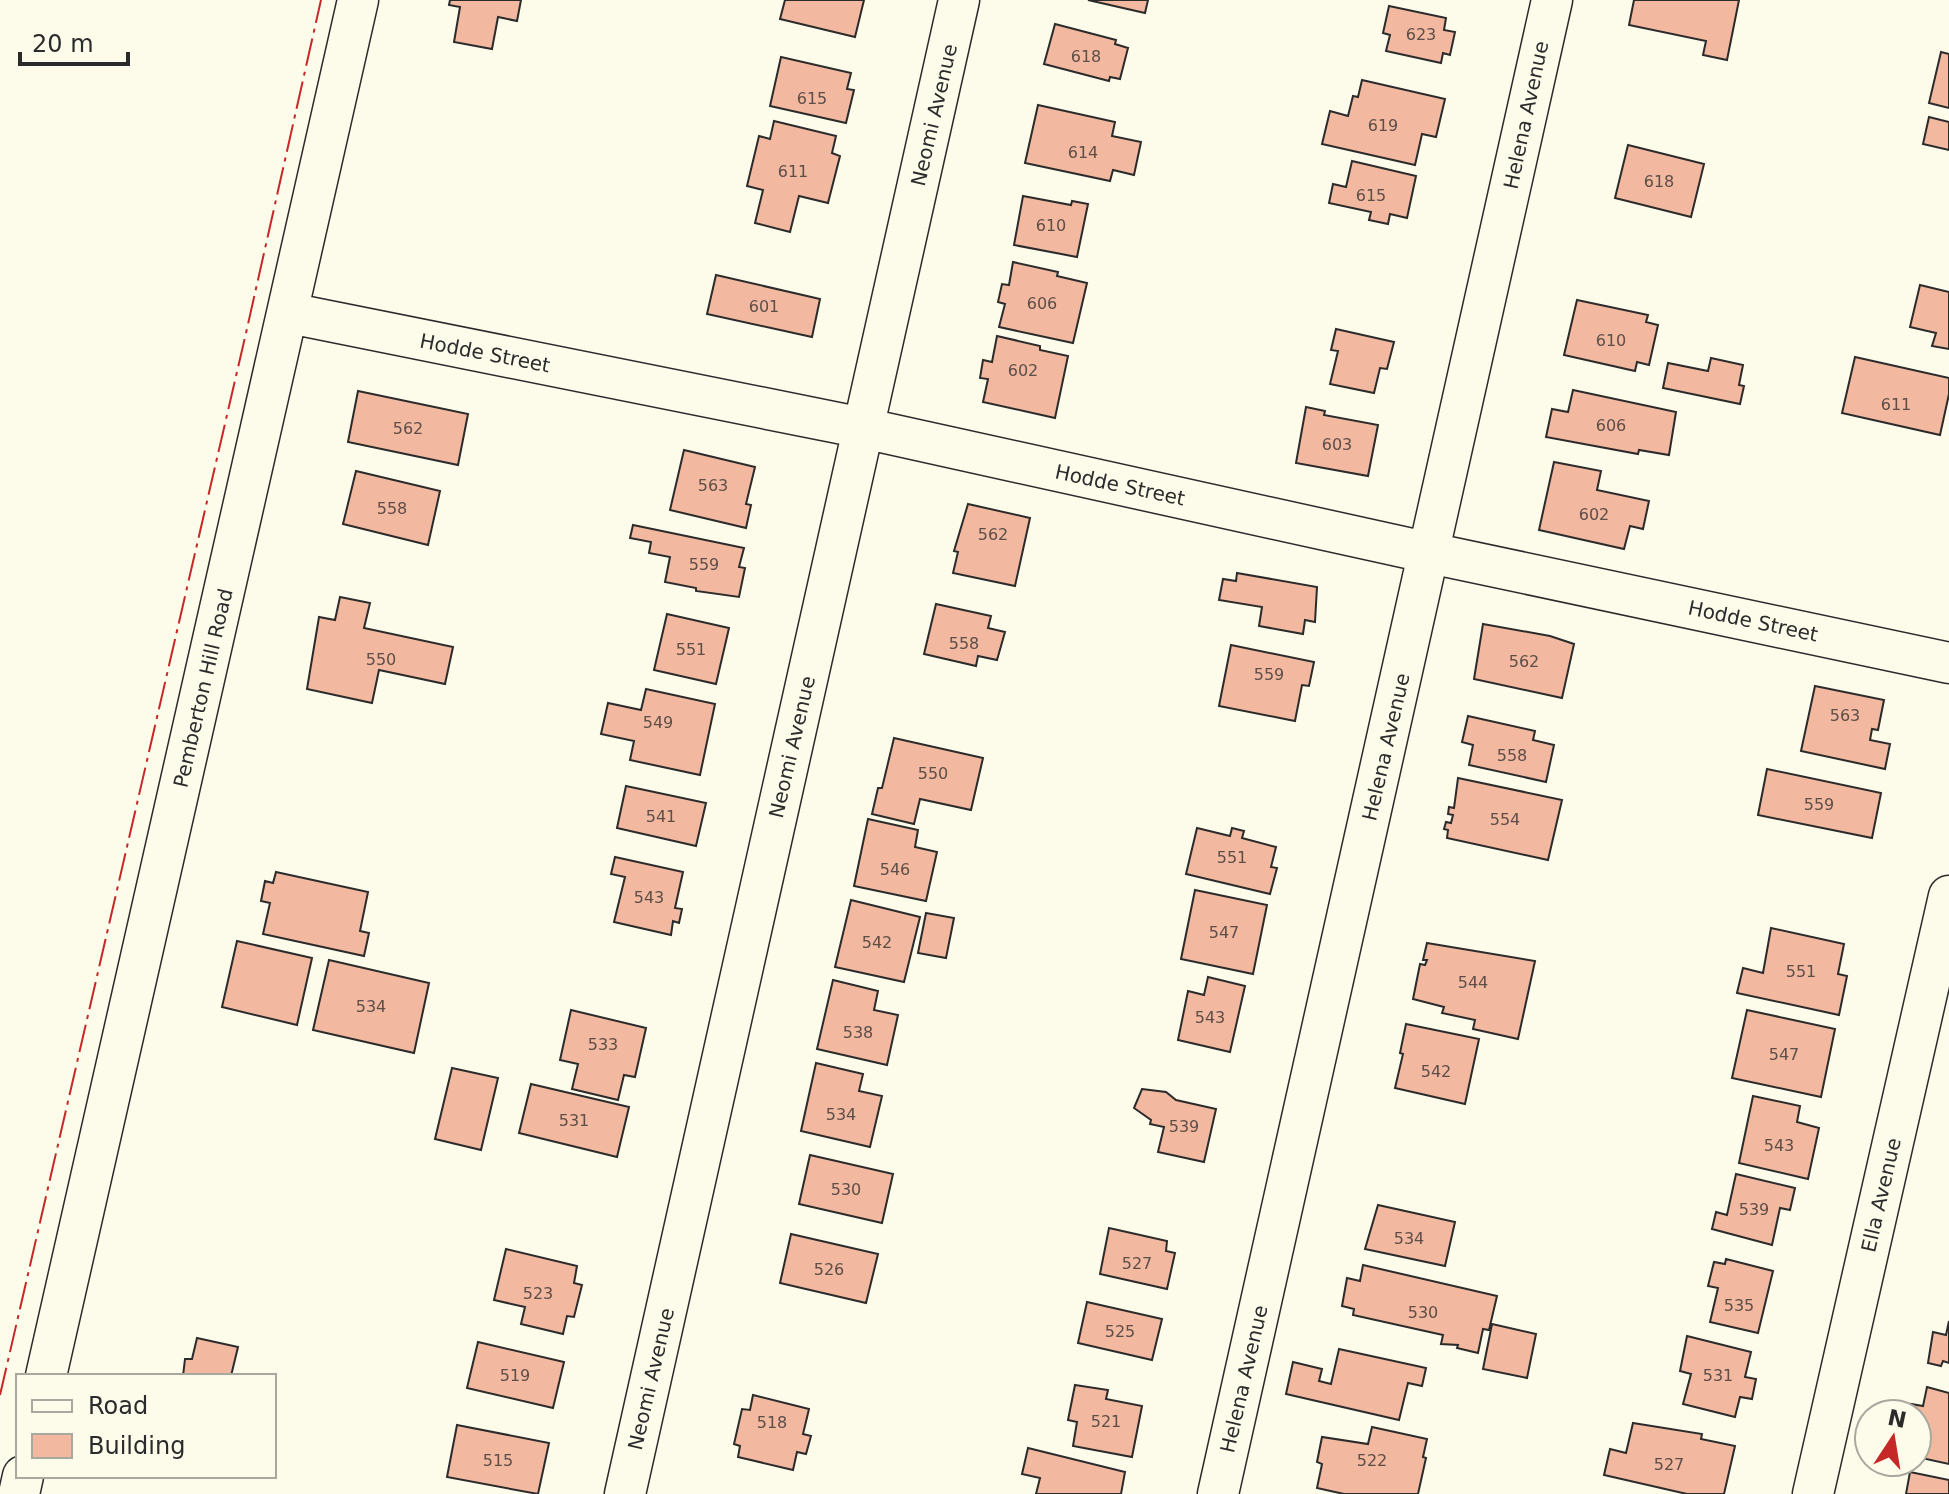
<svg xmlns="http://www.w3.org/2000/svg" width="1949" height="1494" viewBox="0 0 1949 1494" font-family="'DejaVu Sans',sans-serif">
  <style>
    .building { fill: #f2b8a0; stroke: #2b2b2b; stroke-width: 2 }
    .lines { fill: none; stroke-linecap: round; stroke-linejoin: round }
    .minor-casing { stroke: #2b2b2b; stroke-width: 43 }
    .minor { stroke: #fdfbea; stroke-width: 40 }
    .power { stroke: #c62828; stroke-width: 2; stroke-dasharray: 28 6 4 6; stroke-linecap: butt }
    .labels { text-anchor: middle; stroke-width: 6; stroke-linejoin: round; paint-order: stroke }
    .number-label { font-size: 16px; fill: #5d4e48 }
    .street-label { font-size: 20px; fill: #2b2b2b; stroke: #fdfbea }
  </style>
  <rect width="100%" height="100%" fill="#fdfbea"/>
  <!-- building -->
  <path class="building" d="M450,0H521L517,21L498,17L492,49L454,42L460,7L449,5Z
    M785,0H864L855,37L780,19Z
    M1088,0H1148L1145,13Z
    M1634,0H1739L1727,60L1703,55L1706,41L1629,25Z
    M1389,6L1446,18L1444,30L1455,32L1450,55L1443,53L1441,63L1386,51L1390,35L1383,33Z
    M1055,24L1116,40L1115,44L1128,48L1120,79L1110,77L1109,81L1044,64Z
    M1941,52L1949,54V108L1929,103Z
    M781,57L851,73L847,89L854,90L846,123L770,106Z
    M1362,80L1445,99L1436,137L1422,134L1415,165L1322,144L1330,111L1348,116L1353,96L1358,97Z
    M1038,105L1115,122L1112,136L1141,142L1134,175L1113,170L1110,181L1025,163Z
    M1929,117L1949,122V150L1923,144Z
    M774,121L836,136L832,153L840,156L828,203L799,196L790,232L755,223L763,190L747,186L759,136L770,139Z
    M1628,145L1704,164L1691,217L1615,198Z
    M1352,161L1416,176L1407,218L1390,214L1388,224L1369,220L1371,212L1329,203L1333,184L1346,187Z
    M1023,196L1071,205L1072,201L1088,204L1077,257L1014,245Z
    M1013,262L1058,272L1057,276L1087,283L1073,343L999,327L1005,304L998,302L1002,284L1009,285Z
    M716,275L820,299L812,337L707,314Z
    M1920,285L1949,292V349L1932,346L1936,333L1910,327Z
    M1577,300L1648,315L1646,322L1658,325L1649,365L1637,362L1635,371L1564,355Z
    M1336,329L1394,342L1387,369L1380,368L1374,393L1330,384L1338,351L1331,350Z
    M997,336L1040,346V350L1068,356L1055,418L983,402L988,379L980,378L983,360L992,362Z
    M1855,357L1949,378V394L1940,435L1842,413Z
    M1711,358L1743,365L1739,385L1744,386L1740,404L1663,388L1668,363L1708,371Z
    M1573,390L1676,412L1669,455L1639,450L1638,454L1546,437L1552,409L1568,412Z
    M358,391L468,414L458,465L348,442Z
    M1306,407L1325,411L1324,415L1378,425L1368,476L1296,463Z
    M684,450L755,467L746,504L751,505L746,528L670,510Z
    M1554,462L1601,471L1597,490L1649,501L1643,529L1630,526L1624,549L1539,530Z
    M356,471L440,491L428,545L343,524Z
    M968,504L1030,518L1015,586L953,573L958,552L954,551Z
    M633,525L744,548L739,567L745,568L739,597L696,591V588L665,582L670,557L649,553L651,542L630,538Z
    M1237,573L1317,587L1315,622L1305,620L1303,634L1259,626L1262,607L1219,600L1223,579L1236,581Z
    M340,597L370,603L364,628L453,647L445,684L379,670L372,703L307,689L319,617L335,620Z
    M936,604L991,616L988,628L1005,632L997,660L978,656L976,666L924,654Z
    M667,614L729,628L716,684L654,670Z
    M1483,624L1550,636L1574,644L1562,698L1474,679Z
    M1231,645L1314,662L1309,686L1302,685L1295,721L1219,706Z
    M1815,686L1884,700L1878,730L1872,729L1870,740L1890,744L1885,769L1801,751Z
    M646,689L715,704L700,775L630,760L634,741L601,734L608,703L641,710Z
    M1468,716L1535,731L1533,740L1554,745L1546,782L1469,765L1473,745L1462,742Z
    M894,738L983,758L971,810L920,799L914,824L872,814L878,788H882Z
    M1767,769L1881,793L1872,838L1758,815Z
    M1458,778L1562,800L1548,860L1447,838L1448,830L1444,829L1446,822L1451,823L1453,815L1448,814L1449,807L1454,808Z
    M626,786L706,803L696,846L617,828Z
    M868,819L918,830L915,847L937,852L926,901L854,886Z
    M1197,828L1230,836L1232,828L1244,831L1242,838L1276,847L1271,867L1277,868L1270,894L1186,874Z
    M615,857L683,872L675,908L682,909L679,923L673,921L671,935L614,922L625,877L611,874Z
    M276,872L368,892L360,931L369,933L364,956L263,934L270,903L261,901L265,881L273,883Z
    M1195,890L1267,905L1253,974L1181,959Z
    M851,900L920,917L904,982L835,967Z
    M926,913L954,918L946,958L918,953Z
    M1771,928L1844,944L1838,974L1847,976L1839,1015L1737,993L1743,968L1763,973Z
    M237,941L312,958L297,1025L222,1007Z
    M1427,943L1535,961L1518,1039L1473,1029L1475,1020L1442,1013L1444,1007L1413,999L1420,964L1425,965L1427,960H1423Z
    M329,960L429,983L414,1053L313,1030Z
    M1208,977L1245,986L1230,1052L1178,1040L1188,991L1204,995Z
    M833,980L878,991L874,1010L898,1015L887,1065L817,1049Z
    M571,1010L646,1028L635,1077L624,1075L618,1100L572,1089L578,1064L560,1060Z
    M1747,1010L1835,1029L1821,1097L1732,1078Z
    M1406,1024L1479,1039L1465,1104L1395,1088L1403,1054L1400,1053Z
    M816,1063L863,1074L859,1091L882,1096L870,1147L801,1131Z
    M452,1068L498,1078L481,1150L435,1139Z
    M531,1084L629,1107L617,1157L519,1133Z
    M1142,1089L1166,1092L1176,1100L1216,1109L1204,1162L1158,1152L1164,1127L1150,1124L1151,1120L1134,1108Z
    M1753,1096L1800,1106L1797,1122L1819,1128L1808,1179L1739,1163Z
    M810,1155L893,1174L882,1223L799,1204Z
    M1736,1174L1795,1188L1790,1210L1780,1208L1772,1245L1712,1229L1716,1212L1727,1215Z
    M1378,1205L1455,1222L1445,1266L1365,1249Z
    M1109,1228L1167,1241L1166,1251L1175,1253L1167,1289L1100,1274Z
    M791,1234L878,1254L866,1303L780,1283Z
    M506,1249L577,1266L574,1283L582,1285L574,1317L567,1316L563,1334L521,1324L525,1307L494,1300Z
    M1726,1259L1773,1271L1758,1333L1710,1322L1718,1288L1708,1286L1714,1262L1725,1264Z
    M1363,1265L1497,1296L1489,1330L1483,1329L1478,1353L1457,1348L1458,1345L1441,1344L1443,1335L1353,1315L1354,1309L1342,1306L1347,1278L1360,1281Z
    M1087,1302L1162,1319L1152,1360L1078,1343Z
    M1949,1321V1363L1943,1361L1941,1366L1928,1363L1933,1332L1946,1335Z
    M1492,1324L1536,1334L1527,1378L1483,1369Z
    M1687,1336L1751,1352L1745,1377L1756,1379L1752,1399L1740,1397L1735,1417L1683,1404L1691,1374L1680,1371Z
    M197,1338L238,1347L231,1376H183L185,1359H192Z
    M478,1342L564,1362L553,1408L467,1388Z
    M1339,1349L1426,1368L1422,1386L1408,1383L1399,1420L1286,1394L1293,1362L1322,1369L1319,1381L1331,1384Z
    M1075,1385L1108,1390L1106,1399L1142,1406L1132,1457L1073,1446L1077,1422L1068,1420Z
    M1927,1387L1949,1393V1464L1917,1457V1414H1909L1911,1404L1923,1406Z
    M753,1395L809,1409L803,1434L811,1436L806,1454L797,1452L793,1470L738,1457L740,1446L734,1444L742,1409L750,1410Z
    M1633,1423L1702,1434L1701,1439L1735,1446L1724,1494H1687L1604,1475L1610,1449L1626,1453Z
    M457,1425L549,1443L538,1494L447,1477Z
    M1372,1427L1427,1439L1423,1457L1426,1458L1418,1494H1344L1317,1488L1322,1464L1317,1462L1322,1437L1368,1444Z
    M1028,1448L1125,1472L1121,1494H1036L1040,1478L1022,1474Z
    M1910,1472L1949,1480V1494H1906Z"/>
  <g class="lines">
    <!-- minor casing -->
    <g class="minor-casing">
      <path id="minor" d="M289,313L863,428L1430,553L1949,663
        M46,1376L358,0
        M19,1494L23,1476
        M625,1494L959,0
        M1218,1494L1552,0
        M1813,1494L1949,896"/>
    </g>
    <!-- minor -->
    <use href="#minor" class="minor"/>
    <!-- power -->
    <path class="power" d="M0,1395L246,333L321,0"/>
  </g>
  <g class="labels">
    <!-- number labels -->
    <g class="number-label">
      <text x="1421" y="40">623</text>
      <text x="1086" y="62">618</text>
      <text x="812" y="104">615</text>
      <text x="1383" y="131">619</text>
      <text x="1083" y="158">614</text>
      <text x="793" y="177">611</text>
      <text x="1659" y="187">618</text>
      <text x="1371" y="201">615</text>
      <text x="1051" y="231">610</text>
      <text x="1042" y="309">606</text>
      <text x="764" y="312">601</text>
      <text x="1611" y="346">610</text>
      <text x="1023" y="376">602</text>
      <text x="1896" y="410">611</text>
      <text x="1611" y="431">606</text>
      <text x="408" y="434">562</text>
      <text x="1337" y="450">603</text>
      <text x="713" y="491">563</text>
      <text x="392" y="514">558</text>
      <text x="1594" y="520">602</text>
      <text x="993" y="540">562</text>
      <text x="704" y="570">559</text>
      <text x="964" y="649">558</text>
      <text x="691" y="655">551</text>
      <text x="381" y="665">550</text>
      <text x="1524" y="667">562</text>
      <text x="1269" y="680">559</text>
      <text x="1845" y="721">563</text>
      <text x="658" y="728">549</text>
      <text x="1512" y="761">558</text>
      <text x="933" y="779">550</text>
      <text x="1819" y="810">559</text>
      <text x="661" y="822">541</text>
      <text x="1505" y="825">554</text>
      <text x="1232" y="863">551</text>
      <text x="895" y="875">546</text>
      <text x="649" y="903">543</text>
      <text x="1224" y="938">547</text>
      <text x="877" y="948">542</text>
      <text x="1801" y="977">551</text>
      <text x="1473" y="988">544</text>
      <text x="371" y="1012">534</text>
      <text x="1210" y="1023">543</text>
      <text x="858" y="1038">538</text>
      <text x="603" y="1050">533</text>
      <text x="1784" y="1060">547</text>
      <text x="1436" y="1077">542</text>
      <text x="841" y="1120">534</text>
      <text x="574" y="1126">531</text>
      <text x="1184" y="1132">539</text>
      <text x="1779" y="1151">543</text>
      <text x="846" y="1195">530</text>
      <text x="1754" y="1215">539</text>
      <text x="1409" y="1244">534</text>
      <text x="1137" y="1269">527</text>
      <text x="829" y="1275">526</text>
      <text x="538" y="1299">523</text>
      <text x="1739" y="1311">535</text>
      <text x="1423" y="1318">530</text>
      <text x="1120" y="1337">525</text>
      <text x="515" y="1381">519</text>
      <text x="1718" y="1381">531</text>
      <text x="1106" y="1427">521</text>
      <text x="772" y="1428">518</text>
      <text x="498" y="1466">515</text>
      <text x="1372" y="1466">522</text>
      <text x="1669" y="1470">527</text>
    </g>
    <!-- street labels -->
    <g class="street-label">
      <text transform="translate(934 115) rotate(-77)" y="7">Neomi Avenue</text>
      <text transform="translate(1526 115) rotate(-78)" y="7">Helena Avenue</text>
      <text transform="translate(485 353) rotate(11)" y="7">Hodde Street</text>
      <text transform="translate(1120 485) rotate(12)" y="7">Hodde Street</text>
      <text transform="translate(1753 621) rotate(12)" y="7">Hodde Street</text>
      <text transform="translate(203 688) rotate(-77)" y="7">Pemberton Hill Road</text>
      <text transform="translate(792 747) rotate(-77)" y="7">Neomi Avenue</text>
      <text transform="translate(1386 747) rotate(-77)" y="7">Helena Avenue</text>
      <text transform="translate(1881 1195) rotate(-77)" y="7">Ella Avenue</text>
      <text transform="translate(651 1379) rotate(-77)" y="7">Neomi Avenue</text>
      <text transform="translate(1244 1379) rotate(-77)" y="7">Helena Avenue</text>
    </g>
  </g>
  <!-- legend -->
  <rect x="16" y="1374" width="260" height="104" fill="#fdfbea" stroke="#a9a89e" stroke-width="2"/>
  <rect x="32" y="1400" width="40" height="12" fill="#fdfbea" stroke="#a9a89e" stroke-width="2"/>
  <text x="88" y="1414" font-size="24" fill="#2b2b2b">Road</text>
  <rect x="32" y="1434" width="40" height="24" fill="#f2b8a0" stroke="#a9a89e" stroke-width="2"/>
  <text x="88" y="1454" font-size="24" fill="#2b2b2b">Building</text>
  <!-- north arrow -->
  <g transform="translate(1893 1438) rotate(12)"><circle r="38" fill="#fdfbea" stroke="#a9a89e" stroke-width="2"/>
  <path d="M0-6L14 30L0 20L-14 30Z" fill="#c62828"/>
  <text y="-12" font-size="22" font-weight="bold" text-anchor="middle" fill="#2b2b2b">N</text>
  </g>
  <!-- scale -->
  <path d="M20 52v12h108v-12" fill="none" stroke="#2b2b2b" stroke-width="4"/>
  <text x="32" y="52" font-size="24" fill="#2b2b2b" stroke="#fdfbea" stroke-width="6" paint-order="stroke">20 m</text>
</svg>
